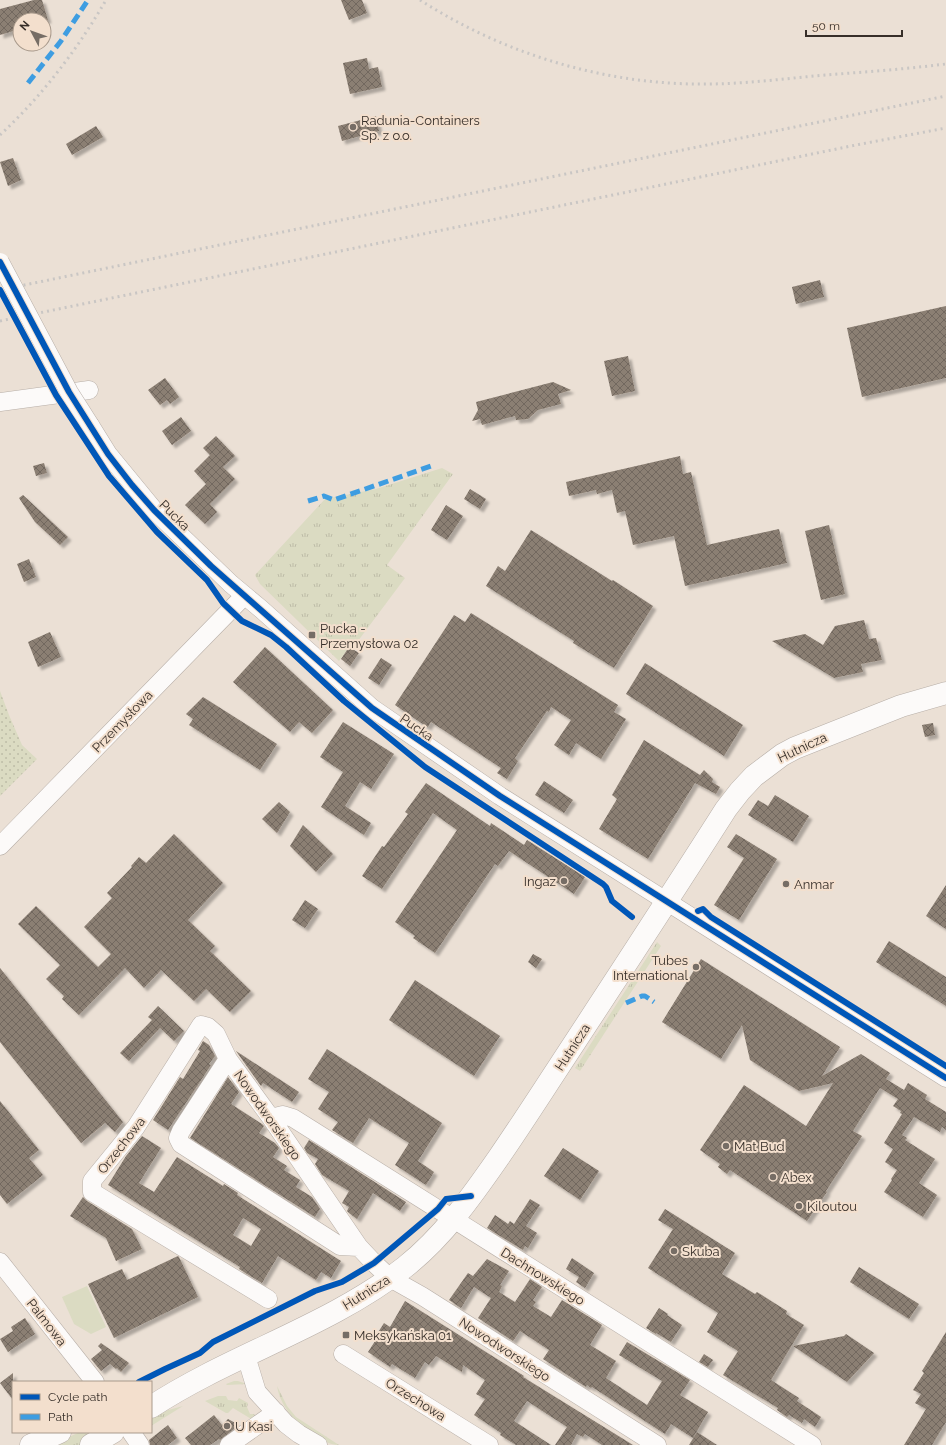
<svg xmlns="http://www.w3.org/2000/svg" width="946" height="1445" viewBox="0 0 946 1445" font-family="Raleway,sans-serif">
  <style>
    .grass { fill: url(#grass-tufts) }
    .park { fill: url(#park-dots) }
    .pitch { fill: #dbdbc2 }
    .building { fill: url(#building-cross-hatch); fill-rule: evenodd; filter: url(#shadow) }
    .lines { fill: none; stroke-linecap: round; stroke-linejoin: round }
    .minor-casing { stroke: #b7aea7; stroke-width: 19 }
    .major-casing { stroke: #b7aea7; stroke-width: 23 }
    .minor { stroke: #fcfaf9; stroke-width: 18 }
    .major { stroke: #fcfaf9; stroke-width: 22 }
    .rail { stroke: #c9c6c4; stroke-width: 3; stroke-dasharray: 2 4; stroke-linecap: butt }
    .minor-bridge-casing { stroke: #b7aea7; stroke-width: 19; stroke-linecap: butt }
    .minor-bridge { stroke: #fcfaf9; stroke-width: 18 }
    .quiet { stroke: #3e9de1; stroke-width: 5; stroke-dasharray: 10 5; stroke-linecap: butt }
    .cycleway-casing { stroke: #f3dfcd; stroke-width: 8 }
    .cycleway { stroke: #0057b8; stroke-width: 6 }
    .poi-dot { fill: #766d65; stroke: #f3dfcd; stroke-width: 1.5 }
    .labels { text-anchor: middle; stroke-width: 4; stroke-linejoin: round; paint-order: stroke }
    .poi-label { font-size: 13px; fill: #372f29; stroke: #f3dfcd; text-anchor: start }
    .street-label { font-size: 13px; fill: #372f29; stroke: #f3dfcd }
  </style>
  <defs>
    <pattern id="grass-tufts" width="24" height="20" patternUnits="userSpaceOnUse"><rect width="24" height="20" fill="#dbdbc2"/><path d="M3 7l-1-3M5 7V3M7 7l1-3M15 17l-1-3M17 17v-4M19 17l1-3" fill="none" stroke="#bdbca7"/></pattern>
    <pattern id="park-dots" width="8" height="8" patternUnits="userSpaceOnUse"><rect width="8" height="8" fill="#dbdbc2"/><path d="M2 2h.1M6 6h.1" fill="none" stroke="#bdbca7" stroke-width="1.8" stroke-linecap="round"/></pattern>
    <pattern id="building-cross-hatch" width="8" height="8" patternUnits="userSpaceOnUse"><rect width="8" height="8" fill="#8b7f73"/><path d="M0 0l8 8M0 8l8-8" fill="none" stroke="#72685e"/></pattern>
    <filter id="shadow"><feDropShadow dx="3.5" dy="3.5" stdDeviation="1" flood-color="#0004"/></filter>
  </defs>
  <rect width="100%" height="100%" fill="#ebe0d5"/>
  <!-- grass -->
  <path class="grass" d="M442,468L453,474L387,565L405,578L352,649L349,647L339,661L260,584L255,575L325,499L376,489Z
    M657,942L661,946L580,1071L575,1068Z
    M234,1381H238L247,1384L227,1385L226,1384Z
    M277,1386L287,1406L296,1417L339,1445C330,1445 324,1441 317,1436C297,1424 281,1409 277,1386Z
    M218,1396H226L228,1400L237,1401L239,1398L248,1403L247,1407L250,1414H254L257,1419L253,1420L233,1408L228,1413H226L205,1401Z
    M183,1406L151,1426V1419L161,1412Z
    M80,1432H97L98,1434L79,1445H51Z"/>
  <!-- park -->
  <path class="park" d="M0,691L9,715L22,745L37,759L0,796Z"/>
  <!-- pitch -->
  <path class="pitch" d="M87,1286L106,1327L91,1334L74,1324L62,1297Z"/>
  <!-- building -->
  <path class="building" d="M34,0H42L48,20H20V29L0,35V9Z
    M341,0H362L367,13L349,20Z
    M367,58L369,69L378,67L382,87L350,94L343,63Z
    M376,116L379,131L342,141L338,126Z
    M96,126L103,137L72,155L66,144Z
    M13,158L21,180L8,186L0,162Z
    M820,280L824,297L796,304L792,287Z
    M946,306V378L862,397L847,328Z
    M628,356L635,391L612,396L604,361Z
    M165,378L179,397L170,404L167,400L160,405L148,390Z
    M553,382L571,390L558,394L561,404L538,410L528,419L516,420L515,416L482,425L480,419L472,421L478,410L476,402Z
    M181,417L191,431L172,445L162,431Z
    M216,436L235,456L223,467L235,479L210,504L217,512L205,524L185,505L206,484L194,471L210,455L203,448Z
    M680,456L683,474L691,472L707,545L779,529L787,563L685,586L674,536L633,545L625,511L617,513L612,490L597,494L596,490L569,496L566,482Z
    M44,463L47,473L36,476L33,466Z
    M470,489L486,499L480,509L464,499Z
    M23,495L68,537L60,545L35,522L19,498Z
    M446,505L463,516L447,540L431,530Z
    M829,525L845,594L821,600L805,531Z
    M531,530L612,581L613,580L653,606L614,668L573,643L574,641L486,586L498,566L505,571Z
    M29,559L36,577L24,582L17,564Z
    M471,613L618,705L614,712L626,719L601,759L576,743L569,755L554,745L571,720L551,707L549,712L547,711L515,758L518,761L507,779L497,773L501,768L431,722L428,727L424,725L395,705L454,615L465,622Z
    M864,620L869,639L876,638L882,660L861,664L863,672L834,678L772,641L805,634L823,645L835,626Z
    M50,632L61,657L38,667L28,642Z
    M265,647L333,710L312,733L299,722L290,732L233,682Z
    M349,647L359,653L350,666L341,659Z
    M381,658L392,665L379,685L368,678Z
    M645,663L743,725L724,756L626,694Z
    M203,697L277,744L260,770L189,725L193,719L186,714Z
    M343,722L394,754L371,789L360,782L345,806L371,823L364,835L321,807L343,772L320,757Z
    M933,723L935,735L925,737L922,725Z
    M644,740L700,775L704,770L713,779L712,782L720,787L716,794L695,783L648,859L599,829L617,799L612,795Z
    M544,781L573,800L564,813L535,795Z
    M426,783L490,826L491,823L524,845L527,840L585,877L574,894L509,851L498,866L495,864L435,953L413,938L415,936L395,922L457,830L433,813L382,889L362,876L382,846L384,847L408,814L405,812Z
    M775,795L809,816L793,842L748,815L758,800L768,806Z
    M279,802L290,812L277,833L262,819Z
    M303,825L333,854L316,872L290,846Z
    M174,834L223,883L188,920L215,946L210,951L251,991L230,1012L206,989L194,1001L161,970L144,988L125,968L79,1015L62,999L64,996L46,979L60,965L18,924L36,906L98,967L111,954L84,927L112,898L107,893L132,867L131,866L139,857L146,863Z
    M736,834L777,859L739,920L714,905L744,858L727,847Z
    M946,885V929L926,916Z
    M305,900L318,909L305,928L292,920Z
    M889,941L946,977V1006L876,962Z
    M533,954L542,959L536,968L528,962Z
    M701,959L840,1047L822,1076L861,1054L890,1073L886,1079L904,1090L908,1083L927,1095L925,1099L946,1112V1130L942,1127L940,1132L914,1117L902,1135L907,1138L905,1140L935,1159L919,1183L937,1195L923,1217L884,1192L892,1180L891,1179L897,1170L885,1162L893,1149L884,1143L902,1114L900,1113L901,1111L893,1106L898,1099L880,1088L853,1131L862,1136L826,1191L827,1192L807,1221L730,1170L727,1174L718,1167L720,1164L700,1150L744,1085L806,1126L833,1083L799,1091L750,1060L742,1025L721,1059L662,1022Z
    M0,968L123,1122L115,1132L105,1123L81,1143L0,1042Z
    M415,980L500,1036L474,1076L389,1020Z
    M158,1006L184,1031L174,1041L160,1028L129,1061L120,1053L152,1020L148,1017Z
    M203,1041L209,1045L215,1056L209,1064L211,1065L168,1130L153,1120L180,1077L183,1079L197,1056L200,1051L198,1050Z
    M327,1049L442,1123L418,1161L434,1172L426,1185L395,1165L409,1143L369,1118L353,1143L332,1130L338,1122L318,1109L329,1092L308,1079Z
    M236,1051L299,1092L292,1102L263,1083L261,1086Z
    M228,1077L239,1092L231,1104L262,1124L264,1126L259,1133L275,1143L279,1148L273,1157L287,1166L284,1170L300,1180L296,1187L312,1197L320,1209L315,1217L190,1138Z
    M0,1101L39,1150L29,1158L43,1175L7,1204L0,1195Z
    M142,1136L161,1148L139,1183L154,1192L177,1157L223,1186L224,1184L238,1193L237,1195L341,1261L331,1278L321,1272L316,1280L278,1256L262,1283L239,1269L240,1267L108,1185L126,1156ZM243,1218L261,1229L251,1246L233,1235Z
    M309,1140L406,1202L400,1211L373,1193L357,1219L349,1213L347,1211L349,1207L342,1203L349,1191L322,1175L315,1164L318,1159L307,1153L304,1148Z
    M563,1148L599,1171L580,1200L544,1176Z
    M83,1197L87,1201L132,1229L142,1249L116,1261L106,1238L70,1216Z
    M530,1199L540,1205L526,1226L537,1233L528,1248L525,1246L523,1250L487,1228L495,1215L508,1224L510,1221L514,1224Z
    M665,1209L735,1253L722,1274L755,1294L757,1292L787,1311L786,1314L804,1325L771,1380L799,1398L797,1401L821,1417L815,1427L804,1419L802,1423L789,1415L787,1417L777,1410L778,1408L723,1375L738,1351L707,1332L718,1313L648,1268L673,1229L658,1220Z
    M178,1256L179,1257L198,1297L114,1338L88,1284L122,1269L127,1280Z
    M572,1258L594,1273L585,1288L576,1282L579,1277L566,1269Z
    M487,1259L509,1271L500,1285L502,1286L499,1292L515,1302L530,1279L542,1287L533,1300L536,1302L533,1306L551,1317L562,1300L602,1325L590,1345L616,1361L606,1378L647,1405L662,1381L619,1355L627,1342L690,1380L680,1395L708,1412L693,1438L671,1424L665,1434L592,1387L591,1388L587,1385L586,1387L543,1359L549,1350L520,1331L513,1341L478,1318L491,1298L474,1287L461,1308L449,1300L468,1273L473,1276Z
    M859,1267L919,1304L909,1319L850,1282Z
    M405,1301L524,1376L523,1377L633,1445H602L585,1434L583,1437L577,1434L571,1445H555L567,1427L527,1401L514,1421L551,1445H516L500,1435L501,1433L474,1415L485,1399L476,1394L485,1380L463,1365L462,1372L436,1356L429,1365L425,1362L415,1378L392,1364L390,1367L368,1352L377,1338L375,1337L384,1323L390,1327Z
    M659,1308L668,1314L667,1315L682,1325L671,1342L656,1333V1334L646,1328Z
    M25,1318L35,1334L8,1352L0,1339L13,1331L11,1327Z
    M946,1332V1422L932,1445H904L926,1409L915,1403L921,1394L913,1390L924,1373L922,1371Z
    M846,1334L874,1353L847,1382L793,1346L844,1336Z
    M101,1343L129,1363L121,1372L117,1368L116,1369L110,1364L101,1371L91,1359L102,1350L98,1346Z
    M704,1354L713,1360L708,1367L699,1362Z
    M13,1373V1400L0,1383Z
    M214,1415L222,1425L228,1419L239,1425L220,1440L219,1439L210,1445H191L185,1438Z
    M168,1425L177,1438L168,1445H150L149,1440Z
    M697,1432L717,1445H689Z"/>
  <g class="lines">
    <!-- minor casing -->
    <g class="minor-casing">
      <path id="minor" d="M0,402L89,390
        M90,425L108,454L154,510L231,584L261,609L372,708L500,796L946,1078
        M0,846L244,596
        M228,1059L181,1131L178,1138L181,1144L340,1246L359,1247
        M271,1118L283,1115L293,1118L812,1445
        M0,1262L95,1382
        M268,1299L92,1192V1181L136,1127L201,1025L208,1027L216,1034L228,1059L271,1118L359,1247L374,1263L390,1278L422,1296L657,1445
        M343,1354L489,1445
        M246,1356L257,1392L286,1424L299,1434L318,1445
        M131,1432L140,1445
        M229,1445L276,1412"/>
    </g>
    <!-- major casing -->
    <g class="major-casing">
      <path id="major" d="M151,1407C232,1354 328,1327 405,1267C443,1237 472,1196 499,1157C519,1128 537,1100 556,1071C613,984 670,897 726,809L740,791L754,776L782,755L795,748L901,706L946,693
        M31,1445L60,1432
        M91,1445L113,1432"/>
    </g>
    <!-- minor -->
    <use href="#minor" class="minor"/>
    <!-- major -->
    <use href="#major" class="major"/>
    <!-- rail -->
    <path class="rail" d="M420,0C501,52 596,82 692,84C737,85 781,79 825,75C865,72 906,69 946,64
      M0,135C42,96 77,50 106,0
      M0,290L946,96
      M0,321L856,145L946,128"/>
    <!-- minor-bridge casing -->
    <g class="minor-bridge-casing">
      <path id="minor-bridge" d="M0,262L69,392L90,425"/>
    </g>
    <!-- minor-bridge -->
    <use href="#minor-bridge" class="minor-bridge"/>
    <!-- quiet -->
    <path class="quiet" d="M28,83L61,41L88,0
      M308,501L324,496L334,500L431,466
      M626,1003L642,996H645L654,1002"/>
    <!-- cycleway casing -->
    <g class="cycleway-casing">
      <path id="cycleway" d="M0,262L69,392L108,454L132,485L154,510L211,566L372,708L500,796L946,1078
        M0,290L56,395L109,476L157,532L207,580L223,603L242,621L271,635L286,647L344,701L425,767L603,884L606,887L612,901L632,917
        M698,911L703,909L711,917L946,1066
        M139,1382L165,1369L200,1353L213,1342L315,1291L342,1282L374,1263L438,1209L446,1199L471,1196"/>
    </g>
    <!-- cycleway -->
    <use href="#cycleway" class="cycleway"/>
  </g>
  <!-- markers -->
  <g class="poi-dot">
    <circle cx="353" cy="127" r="4"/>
    <rect x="308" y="631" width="8" height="8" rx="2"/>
    <circle cx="564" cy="881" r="4"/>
    <circle cx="786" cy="884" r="4"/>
    <circle cx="696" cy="967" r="4"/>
    <circle cx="726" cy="1146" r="4"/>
    <circle cx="773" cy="1177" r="4"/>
    <circle cx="799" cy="1206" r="4"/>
    <circle cx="674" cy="1251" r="4"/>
    <rect x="342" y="1331" width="8" height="8" rx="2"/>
    <circle cx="227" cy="1426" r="4"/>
  </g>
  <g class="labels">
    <!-- poi labels -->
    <g class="poi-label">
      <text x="361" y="125">Radunia-Containers<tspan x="361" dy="15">Sp. z o.o.</tspan></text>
      <text x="320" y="633">Pucka -<tspan x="320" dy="15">Przemysłowa 02</tspan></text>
      <text x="556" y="886" text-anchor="end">Ingaz</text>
      <text x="794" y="889">Anmar</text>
      <text x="688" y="965" text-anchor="end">Tubes<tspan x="688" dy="15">International</tspan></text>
      <text x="734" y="1151">Mat Bud</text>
      <text x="781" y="1182">Abex</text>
      <text x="807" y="1211">Kiloutou</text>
      <text x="682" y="1256">Skuba</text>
      <text x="354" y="1340">Meksykańska 01</text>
      <text x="235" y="1431">U Kasi</text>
    </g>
    <!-- street labels -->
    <g class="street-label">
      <text transform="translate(175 515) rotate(45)" y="5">Pucka</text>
      <text transform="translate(122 721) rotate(-46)" y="5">Przemysłowa</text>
      <text transform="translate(417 727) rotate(34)" y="5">Pucka</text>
      <text transform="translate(802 747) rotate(-25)" y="5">Hutnicza</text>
      <text transform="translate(572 1047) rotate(-57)" y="5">Hutnicza</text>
      <text transform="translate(268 1115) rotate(55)" y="5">Nowodworskiego</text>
      <text transform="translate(121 1145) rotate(-52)" y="5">Orzechowa</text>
      <text transform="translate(543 1276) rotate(32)" y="5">Dachnowskiego</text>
      <text transform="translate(366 1292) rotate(-32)" y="5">Hutnicza</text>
      <text transform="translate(47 1322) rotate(52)" y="5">Palmowa</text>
      <text transform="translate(505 1349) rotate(33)" y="5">Nowodworskiego</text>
      <text transform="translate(416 1399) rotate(32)" y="5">Orzechowa</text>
    </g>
  </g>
  <!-- legend -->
  <rect x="12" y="1381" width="140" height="52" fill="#f3dfcd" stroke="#a8998b"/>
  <rect x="20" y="1394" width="20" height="6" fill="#0057b8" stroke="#a8998b"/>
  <text x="48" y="1401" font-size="12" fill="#372f29">Cycle path</text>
  <rect x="20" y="1414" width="20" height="6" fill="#3e9de1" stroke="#a8998b"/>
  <text x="48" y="1421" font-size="12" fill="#372f29">Path</text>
  <!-- north arrow -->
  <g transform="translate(32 32) rotate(311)"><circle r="19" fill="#f3dfcd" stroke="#a8998b"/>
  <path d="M0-3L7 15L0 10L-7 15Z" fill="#766d65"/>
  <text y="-6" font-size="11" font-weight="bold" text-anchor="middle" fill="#372f29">N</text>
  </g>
  <!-- scale -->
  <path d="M806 30v6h96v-6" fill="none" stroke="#372f29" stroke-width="2"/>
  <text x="812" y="30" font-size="12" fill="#372f29" stroke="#f3dfcd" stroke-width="3" paint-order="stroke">50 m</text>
</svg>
